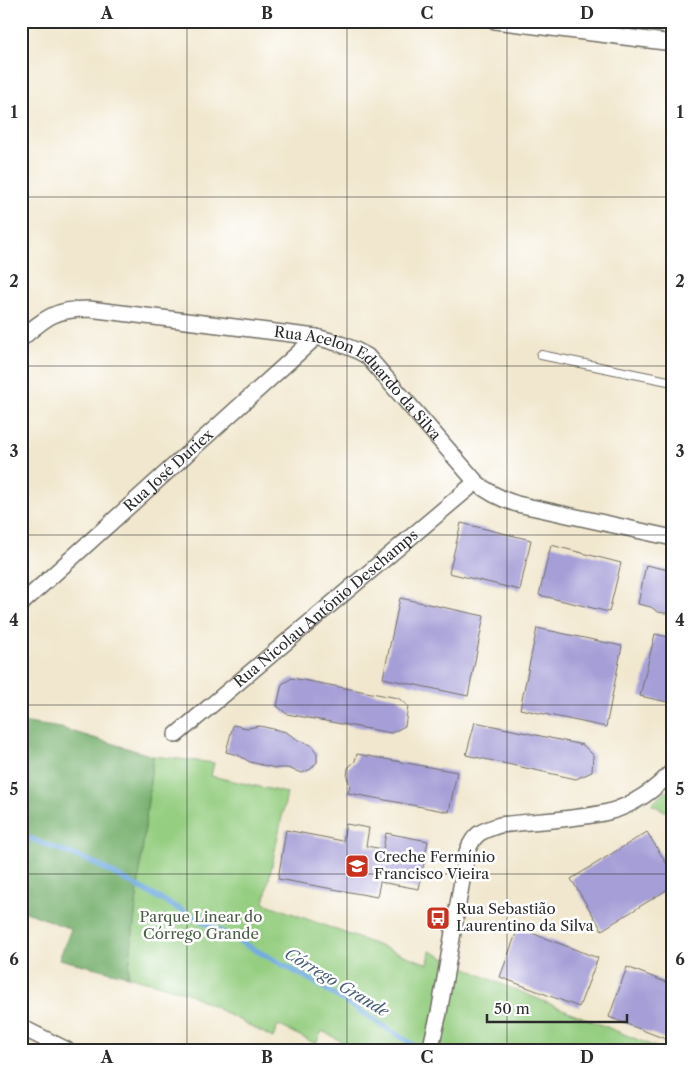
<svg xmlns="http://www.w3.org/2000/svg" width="694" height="1071" viewBox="0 0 694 1071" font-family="'Libre Caslon Text',serif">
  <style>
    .green { fill: #95ce81; stroke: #607c56 }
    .forest { fill: #78b16f; stroke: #526e4d }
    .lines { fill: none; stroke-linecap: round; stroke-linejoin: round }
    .stream { stroke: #72abe1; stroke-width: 5.5 }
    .building { fill: #a59ed7 }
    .lane-casing { stroke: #706d64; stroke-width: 10 }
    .street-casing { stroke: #706d64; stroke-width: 18 }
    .lane { stroke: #fff; stroke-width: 8 }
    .street { stroke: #fff; stroke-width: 15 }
    .grid { fill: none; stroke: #2b2b2b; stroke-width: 1; stroke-opacity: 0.55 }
    .labels { text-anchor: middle; stroke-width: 5; stroke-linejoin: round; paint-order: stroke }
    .street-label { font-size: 15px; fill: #2b2b2b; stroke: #fff }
    .poi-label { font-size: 15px; fill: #2b2b2b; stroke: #fff; text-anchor: start }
    .park-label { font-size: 15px; fill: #4b5c45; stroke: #fff }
    .water-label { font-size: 16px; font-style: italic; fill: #475e74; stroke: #fff }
    .neatline { fill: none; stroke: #2b2b2b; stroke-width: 2 }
    .grid-label { font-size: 16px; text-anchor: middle; font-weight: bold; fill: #2b2b2b }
  </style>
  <rect width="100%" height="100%" fill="#fff"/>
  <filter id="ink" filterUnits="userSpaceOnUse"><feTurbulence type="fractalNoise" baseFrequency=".02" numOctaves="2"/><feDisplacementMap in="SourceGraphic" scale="10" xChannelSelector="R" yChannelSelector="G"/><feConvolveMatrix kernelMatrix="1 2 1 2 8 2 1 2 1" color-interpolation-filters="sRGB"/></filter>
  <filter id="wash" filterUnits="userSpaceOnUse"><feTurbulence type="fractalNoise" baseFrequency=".0096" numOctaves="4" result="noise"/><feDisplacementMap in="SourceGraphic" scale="20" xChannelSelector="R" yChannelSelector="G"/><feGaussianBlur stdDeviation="1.12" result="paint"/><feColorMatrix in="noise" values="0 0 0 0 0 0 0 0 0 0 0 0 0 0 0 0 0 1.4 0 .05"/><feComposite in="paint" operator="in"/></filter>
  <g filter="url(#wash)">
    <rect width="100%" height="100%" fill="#f1e7ce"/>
    <!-- green -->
    <path class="green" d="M153,756L214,763L211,776L287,793L264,903L428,964L430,951L494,981L663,1050H358L322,1031L316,1044L278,1025L273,1038L188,993L128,976Z
      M673,786V815L651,804Z"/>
    <!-- forest -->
    <path class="forest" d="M21,722L61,728L153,756L128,976L59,959L71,929L21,910Z"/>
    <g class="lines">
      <!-- stream -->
      <path class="stream" d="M21,835L92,862L311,980L421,1050"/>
    </g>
    <g id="blocks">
      <!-- building -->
      <path class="building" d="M461,523L531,540L520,590L449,573Z
        M551,545L621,563L609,612L539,595Z
        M646,565L673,571V612L665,613L658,612L651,607L638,604Z
        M400,598L484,616L468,696L383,678Z
        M537,628L622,646L606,727L520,709Z
        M655,634L673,638L672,703L640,696Z
        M292,678L398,698L408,706L405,726L391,733L287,714L277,706L282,684Z
        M475,722L583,745L593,755L592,772L576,779L466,755Z
        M233,725L247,728L260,726L286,732L298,740L311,745L317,753V762L311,769L302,773L287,768H275L250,762L238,755L226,752Z
        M357,754L457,772L449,812L348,793L350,784L347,777L348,768L355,761Z
        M346,824L369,828L366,846L383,849L386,833L428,841L419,889L380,882L377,897L278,879L286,830L343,841Z
        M647,832L673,874V886L602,930L571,879Z
        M518,928L598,958L579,1007L500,977Z
        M627,967L673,985V1042L609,1017Z"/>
    </g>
  </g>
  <g filter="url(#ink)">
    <use href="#blocks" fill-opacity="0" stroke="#706d64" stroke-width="1"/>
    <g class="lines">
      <!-- lane casing -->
      <g class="lane-casing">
        <path id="lane" d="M541,355L673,382"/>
      </g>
      <!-- street casing -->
      <g class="street-casing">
        <g id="street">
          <path d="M495,21L673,43"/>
          <path id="s1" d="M21,339C46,317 55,309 89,309L316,337C335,342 350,346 367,356L476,482C488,493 501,499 517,504L673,538"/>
          <path id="s2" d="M21,604L316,337"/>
          <path id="s3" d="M176,735L476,482"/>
          <path d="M21,1027L67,1050"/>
          <path d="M430,1050L439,1013L467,852C474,833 481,831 500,825C535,821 574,820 608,812C632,806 657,789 673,770"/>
        </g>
      </g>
      <!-- lane -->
      <use href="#lane" class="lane"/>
      <!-- street -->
      <use href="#street" class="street"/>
    </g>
  </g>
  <!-- grid -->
  <path class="grid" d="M187,21V1050M347,21V1050M507,21V1050M21,197H673M21,366H673M21,535H673M21,705H673M21,874H673"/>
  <!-- icons -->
  <defs>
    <g id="school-square" transform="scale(1.25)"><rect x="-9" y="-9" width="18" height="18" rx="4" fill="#c8321e" stroke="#fff"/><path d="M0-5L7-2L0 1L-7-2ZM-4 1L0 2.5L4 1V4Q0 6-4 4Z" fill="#fff"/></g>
    <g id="bus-square" transform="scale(1.25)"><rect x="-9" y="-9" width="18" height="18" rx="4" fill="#c8321e" stroke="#fff"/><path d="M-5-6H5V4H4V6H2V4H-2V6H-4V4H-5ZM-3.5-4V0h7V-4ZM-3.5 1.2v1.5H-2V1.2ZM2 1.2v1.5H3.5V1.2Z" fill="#fff"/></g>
  </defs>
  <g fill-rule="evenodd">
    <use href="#school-square" x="357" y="866"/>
    <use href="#bus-square" x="438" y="918"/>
  </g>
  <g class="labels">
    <!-- street labels -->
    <g class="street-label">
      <text dy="5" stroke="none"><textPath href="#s1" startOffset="366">Rua Acelon Eduardo da Silva</textPath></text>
      <text dy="5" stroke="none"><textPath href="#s2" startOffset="199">Rua José Duriex</textPath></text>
      <text dy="5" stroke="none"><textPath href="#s3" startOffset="196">Rua Nicolau Antônio Deschamps</textPath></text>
    </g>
    <!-- poi labels -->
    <g class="poi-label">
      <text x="374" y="862">Creche Fermínio<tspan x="374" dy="17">Francisco Vieira</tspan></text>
      <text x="456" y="914">Rua Sebastião<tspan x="456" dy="17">Laurentino da Silva</tspan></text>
    </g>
    <!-- park labels -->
    <g class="park-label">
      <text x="201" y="922">Parque Linear do<tspan x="201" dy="17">Córrego Grande</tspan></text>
    </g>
    <!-- water labels -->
    <g class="water-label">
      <text transform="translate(337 982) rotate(31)" y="6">Córrego Grande</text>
    </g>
  </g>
  <!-- margin -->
  <rect width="694" height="1071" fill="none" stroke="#fff" stroke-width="55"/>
  <!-- scale -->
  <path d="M487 1014v8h140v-8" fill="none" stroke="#2b2b2b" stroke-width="2.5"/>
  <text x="494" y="1014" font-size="15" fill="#2b2b2b" stroke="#ffffff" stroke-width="4" paint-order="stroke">50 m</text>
  <rect x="28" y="28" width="638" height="1016" class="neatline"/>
  <g class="grid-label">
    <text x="107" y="19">A</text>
    <text x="267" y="19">B</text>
    <text x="427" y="19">C</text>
    <text x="587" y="19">D</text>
    <text x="14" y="118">1</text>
    <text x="680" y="118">1</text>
    <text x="14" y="287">2</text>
    <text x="680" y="287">2</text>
    <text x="14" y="457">3</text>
    <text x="680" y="457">3</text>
    <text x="14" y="626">4</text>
    <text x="680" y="626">4</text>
    <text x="14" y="795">5</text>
    <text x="680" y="795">5</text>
    <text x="14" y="965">6</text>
    <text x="680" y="965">6</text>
    <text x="107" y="1063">A</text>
    <text x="267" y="1063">B</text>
    <text x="427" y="1063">C</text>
    <text x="587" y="1063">D</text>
  </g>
</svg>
